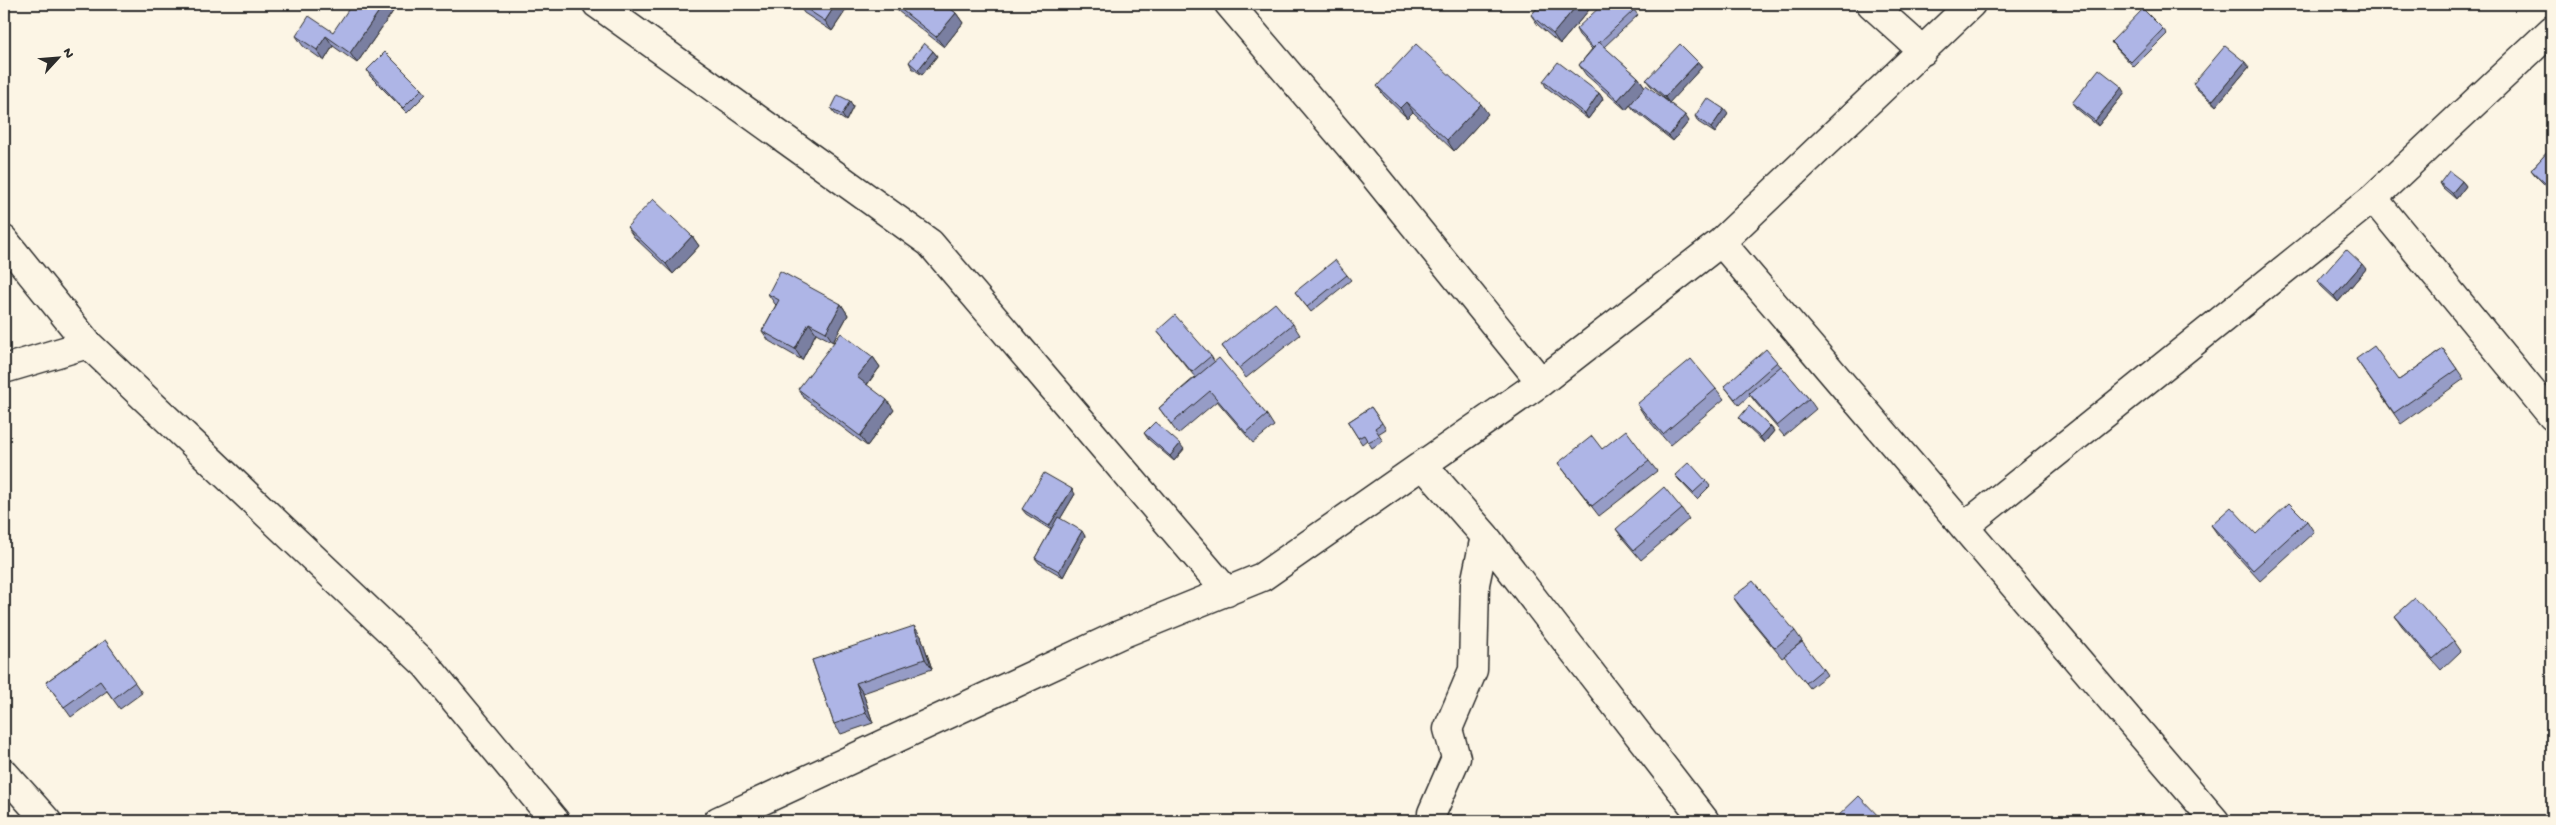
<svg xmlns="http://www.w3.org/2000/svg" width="2556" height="825" viewBox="0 0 2556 825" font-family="'Gochi Hand',sans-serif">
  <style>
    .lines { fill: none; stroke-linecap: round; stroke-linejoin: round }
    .minor-casing { stroke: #2b2b2b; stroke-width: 31 }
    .minor { stroke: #fcf5e5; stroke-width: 28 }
    .wall { fill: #969cc6; stroke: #2b2b2b }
    .shaded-wall { fill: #7a7fa1; stroke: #2b2b2b }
    .building { fill: #aeb5e6; stroke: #2b2b2b }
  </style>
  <rect width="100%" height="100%" fill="#fcf5e5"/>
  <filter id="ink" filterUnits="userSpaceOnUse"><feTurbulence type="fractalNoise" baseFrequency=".02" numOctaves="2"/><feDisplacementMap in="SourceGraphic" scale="10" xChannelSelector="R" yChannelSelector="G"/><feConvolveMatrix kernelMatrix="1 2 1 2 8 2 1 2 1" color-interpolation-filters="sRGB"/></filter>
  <g filter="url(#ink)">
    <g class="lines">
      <!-- minor casing -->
      <g class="minor-casing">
        <path id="minor" d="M597,4L930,243L1227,592
          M1229,4L1360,158L1541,382
          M1871,4L1923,51
          M2373,198L2552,416
          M4,240L88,344L426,665L555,821
          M1721,242L2215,821
          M4,369L88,344
          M1423,465L1485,536L1705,821
          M1964,527L2373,198L2552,30
          M4,773L47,821
          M718,821L1119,635L1262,577L1541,382L1721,242L1971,4
          M1432,821V813L1456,758L1448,729L1473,670L1475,584L1485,536"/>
      </g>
      <!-- minor -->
      <use href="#minor" class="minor"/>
    </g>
    <!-- wall -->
    <path class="wall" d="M795,4H850L832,31L804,13L798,4L797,6Z
      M889,4H945L956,13L963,23L944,47Z
      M1541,4H1594L1560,44L1538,25L1531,15Z
      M394,10L357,63L333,46L324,61L303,46L296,36L333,32Z
      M1634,10L1638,15L1604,47L1638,77L1645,87L1666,100L1650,85L1646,80L1698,62L1702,67L1669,102L1689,121L1673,141L1634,110L1630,105L1639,95L1626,110L1586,75L1579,65L1592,49L1579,35L1576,29Z
      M2163,29L2167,34L2134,67L2115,47L2111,42Z
      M933,51L937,56L922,75L912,68L909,62Z
      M2249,67L2216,106L2197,89L2193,84Z
      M367,70L422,89L426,94L407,113L370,76Z
      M1543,81L1599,93L1603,99L1588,119L1546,87Z
      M1377,86L1488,114L1454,151L1413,112L1407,118L1384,96Z
      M2125,92L2098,126L2076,108L2072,103Z
      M850,101L853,107L846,121L835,114L831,109Z
      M1728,114L1715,133L1698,122L1695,116Z
      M2552,147V189L2551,191L2535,175L2531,170Z
      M2462,181L2466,186L2456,199L2443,188L2440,183Z
      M627,227L692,236L699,246L673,274L634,237Z
      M2366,269L2338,302L2321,286L2318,281Z
      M1347,275L1351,280L1311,312L1295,292Z
      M768,294L841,304L848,315L833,342L816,333L802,360L769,341L762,331L776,305L775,304Z
      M1293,324L1300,335L1246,378L1222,346Z
      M1157,331L1211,356L1214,361L1267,415L1274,426L1253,443L1217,401L1178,434L1159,408L1195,377Z
      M2443,349L2464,379L2401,424L2356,359L2399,380Z
      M873,357L880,367L867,385L894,410L867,446L805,399L798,389Z
      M1777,362L1809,399L1816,409L1784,436L1756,403L1750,395L1739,405L1724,386Z
      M1716,389L1724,399L1670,445L1644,415L1637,404Z
      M1371,407L1386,429L1378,434L1383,441L1372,448L1367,440L1362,444L1348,422Z
      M1739,418L1770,426L1774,431L1764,443L1743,423Z
      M1144,433L1184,449L1174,461L1148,439Z
      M1602,449L1649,461L1657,471L1599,516L1558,463Z
      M1675,475L1706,481L1710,486L1697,499L1679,480Z
      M1075,494L1060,519L1085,536L1063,577L1039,563L1035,558L1051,530L1026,514L1022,509Z
      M1682,509L1689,519L1641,560L1623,539L1616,529Z
      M2307,521L2314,532L2260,581L2218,535L2211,525L2256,534Z
      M1733,597L1795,631L1802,641L1791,651L1823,669L1827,675L1810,688L1785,656L1782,658L1740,607Z
      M2395,616L2454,641L2461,651L2441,670L2402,626Z
      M921,636L932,669L863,693L873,723L841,734L834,724L812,660Z
      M105,640L142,693L120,709L107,691L71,717L46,682Z"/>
    <!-- shaded-wall -->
    <path class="shaded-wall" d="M384,4H390L394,10L357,63L350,53Z
      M836,4H850L832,31L825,21Z
      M1578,4H1594L1560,44L1553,34Z
      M956,13L963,23L944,47L936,37Z
      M326,36L333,46L324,61L317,50Z
      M933,51L937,56L922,75L918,70Z
      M1698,62L1702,67L1669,103L1665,97Z
      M2245,62L2249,67L2216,106L2212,101Z
      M1638,77L1645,87L1626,110L1618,100Z
      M2122,87L2125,92L2098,126L2095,121Z
      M1599,93L1603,99L1588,119L1585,114Z
      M850,101L853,107L846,121L842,115Z
      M1406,102L1413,112L1407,118L1400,108Z
      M1481,104L1488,114L1454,151L1447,140Z
      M1724,109L1728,114L1715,133L1711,128Z
      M1685,115L1689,121L1673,141L1669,136Z
      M2552,180V189L2551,191L2547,185Z
      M2462,181L2466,186L2456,199L2452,193Z
      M692,236L699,246L673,274L666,264Z
      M2362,264L2366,269L2338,302L2334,296Z
      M841,304L848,315L833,342L826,332Z
      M809,323L816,333L802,360L795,349Z
      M873,357L880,367L864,388L857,377Z
      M887,400L894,410L867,446L860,436Z
      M1770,426L1774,431L1764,443L1760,437Z
      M1180,444L1184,449L1174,461L1170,456Z
      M1072,489L1075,494L1053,531L1049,526Z
      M1082,531L1085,536L1063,577L1059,571Z
      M914,626L921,636L932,669L925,659Z
      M856,683L863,693L873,723L866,713Z"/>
    <!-- building -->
    <path class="building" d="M352,4H384L350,53L326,36L317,50L296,36L309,16L333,32Z
      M799,4H836L825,21Z
      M894,4H945L956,13L936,37Z
      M1541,4H1578L1553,34L1531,15Z
      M1603,4H1628L1634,10L1599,43V42L1593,48L1576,29Z
      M2143,9L2163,29L2131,62L2111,42Z
      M1599,42L1638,77L1618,100L1579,65Z
      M924,43L933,51L918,70L909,62Z
      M1416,44L1481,104L1447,140L1406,102L1400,108L1377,86Z
      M1680,44L1698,62L1665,97L1646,80Z
      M2225,46L2245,62L2212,101L2193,84Z
      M385,52L422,89L403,108L367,70Z
      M1558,62L1599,93L1585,114L1543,81Z
      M2099,69L2122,87L2095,121L2072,103Z
      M1646,85L1685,115L1669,136L1630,105Z
      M838,95L850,101L842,115L831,109Z
      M1707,98L1724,109L1711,128L1695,116Z
      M2552,147V180L2547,185L2531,170Z
      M2449,171L2462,181L2452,193L2440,183Z
      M653,199L692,236L666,264L627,227Z
      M2346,249L2362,264L2334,296L2318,281Z
      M1335,260L1347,275L1307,307L1295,292Z
      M780,271L841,304L826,332L809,323L795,349L762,331L779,300L768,294Z
      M1275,303L1293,324L1239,368L1222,346Z
      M1175,315L1211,356L1192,372L1157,331Z
      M841,333L873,357L857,377L887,400L860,436L798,389Z
      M2374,346L2399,380L2443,349L2457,369L2394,413L2356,359Z
      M1766,349L1777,362L1735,399L1724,386Z
      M1219,358L1267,415L1246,433L1210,391L1171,424L1159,408Z
      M1691,359L1716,389L1663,434L1637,404Z
      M1781,366L1809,399L1777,426L1749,393Z
      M1749,406L1770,426L1760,437L1739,418Z
      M1371,407L1382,423L1375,428L1380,436L1368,442L1364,435L1358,438L1348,422Z
      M1155,422L1180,444L1170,456L1144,433Z
      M1626,430L1649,461L1592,506L1558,463L1592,436L1602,449Z
      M1689,462L1706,481L1693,493L1675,475Z
      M1044,473L1072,489L1049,526L1022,509Z
      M1664,487L1682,509L1634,550L1616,529Z
      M2289,503L2307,521L2253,570L2211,525L2231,507L2256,534Z
      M1058,517L1082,531L1059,571L1035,558Z
      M1753,581L1795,631L1775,648L1733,597Z
      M2415,598L2454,641L2433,659L2395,616Z
      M914,626L925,659L856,683L866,713L834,724L812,660Z
      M105,640L135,682L113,699L100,681L64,707L46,682Z
      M1802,642L1823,669L1806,683L1784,656Z
      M1859,796L1883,821H1833Z"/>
  </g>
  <!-- margin -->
  <rect width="2556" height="825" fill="none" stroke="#fcf5e5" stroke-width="20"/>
  <rect x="10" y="10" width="2536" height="805" fill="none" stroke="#2b2b2b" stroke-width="2" filter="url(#ink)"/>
  <!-- north arrow -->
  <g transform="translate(58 58) rotate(64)" stroke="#fcf5e5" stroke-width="4" paint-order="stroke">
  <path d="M0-4L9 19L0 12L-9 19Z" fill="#2b2b2b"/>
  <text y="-8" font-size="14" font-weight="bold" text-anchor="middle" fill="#2b2b2b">N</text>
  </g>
</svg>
